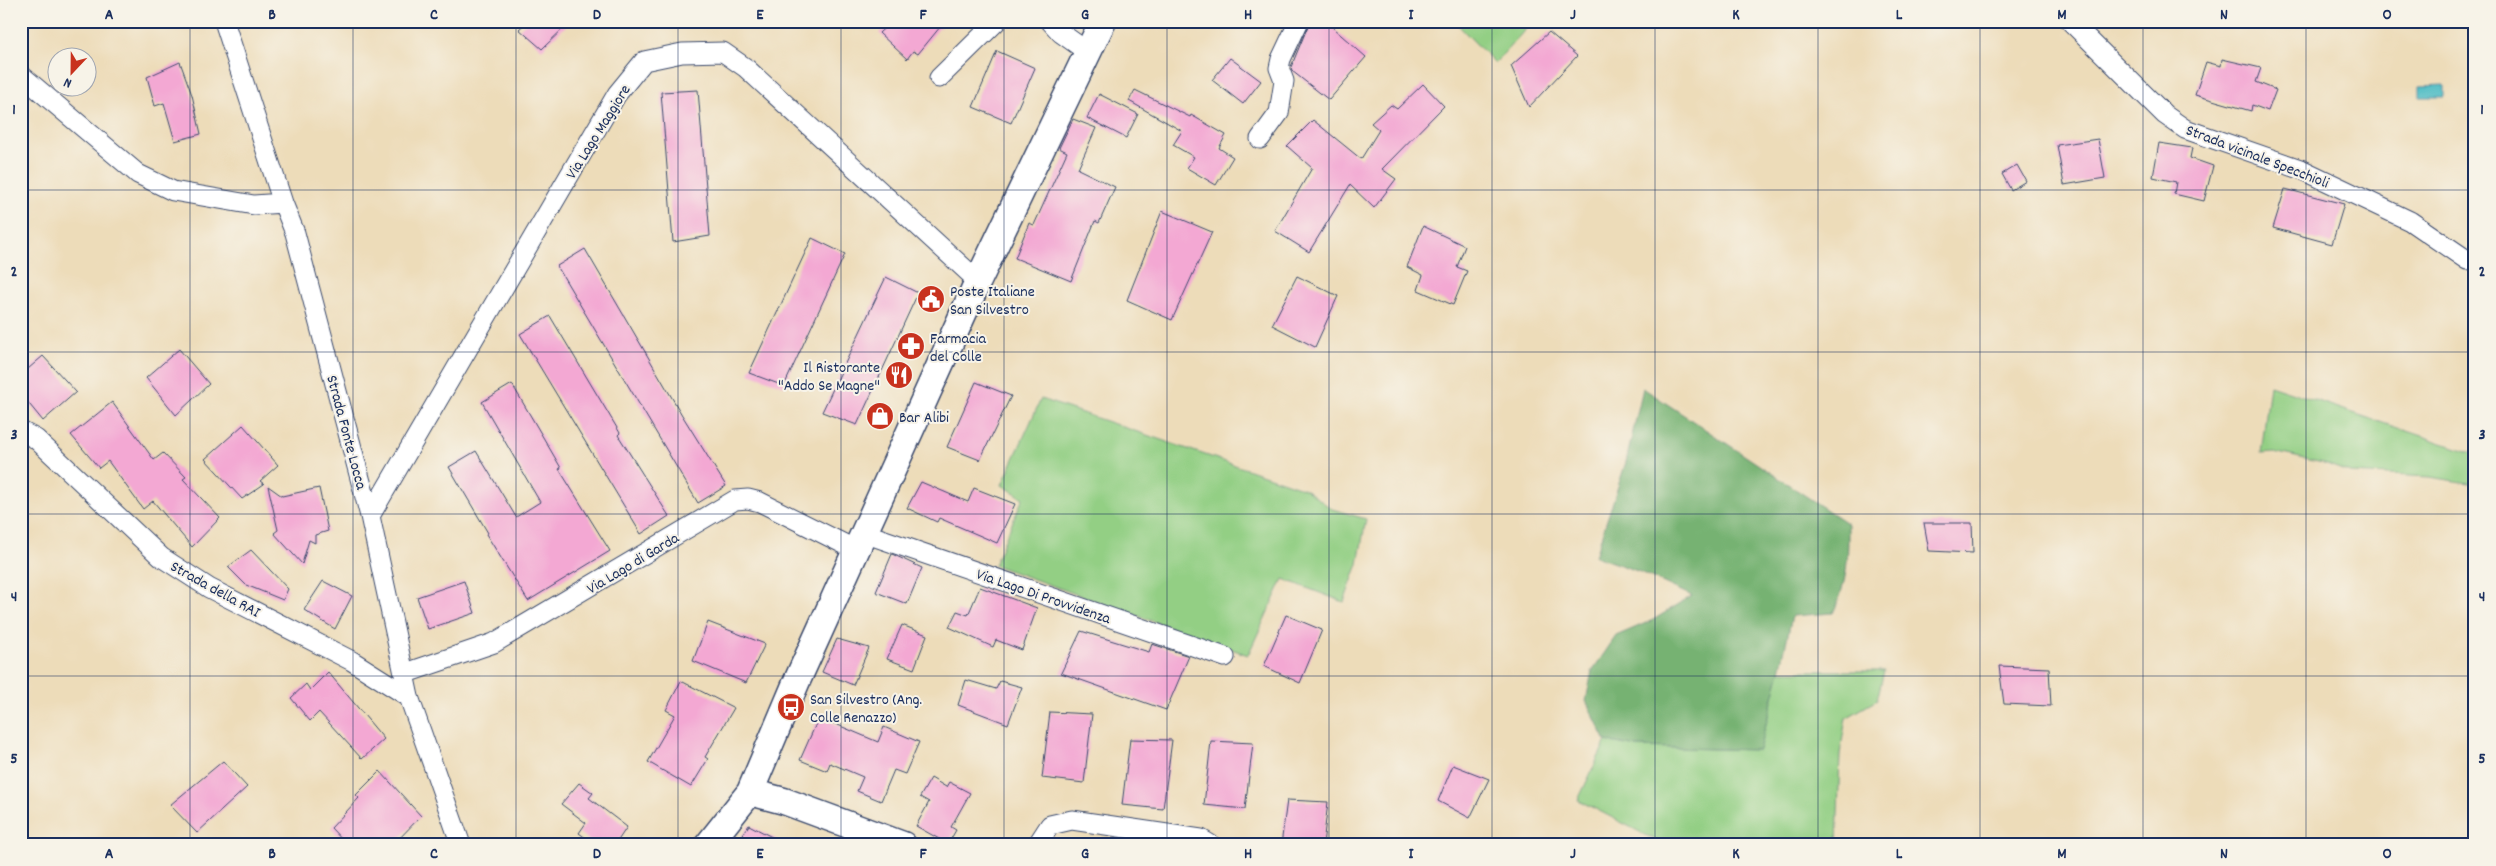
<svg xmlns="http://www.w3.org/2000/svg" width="2496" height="866" viewBox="0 0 2496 866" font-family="Dekko,sans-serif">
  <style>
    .green { fill: #93cf84; stroke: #577f71 }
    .forest { fill: #76b272; stroke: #487068 }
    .water { fill: #4ebcc4; stroke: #347691 }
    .building { fill: #f3a8d3 }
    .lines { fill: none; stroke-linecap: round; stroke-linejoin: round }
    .street-casing { stroke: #3a496c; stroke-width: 21 }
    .secondary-casing { stroke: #3a496c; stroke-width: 29 }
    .street { stroke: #fff; stroke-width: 19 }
    .secondary { stroke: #fff; stroke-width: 26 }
    .grid { fill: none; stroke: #1b2f5e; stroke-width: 1; stroke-opacity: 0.55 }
    .labels { text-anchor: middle; stroke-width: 4; stroke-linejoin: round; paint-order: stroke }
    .street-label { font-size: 16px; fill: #1b2f5e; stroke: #f7f3e8 }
    .poi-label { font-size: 16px; fill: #1b2f5e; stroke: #f7f3e8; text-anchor: start }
    .neatline { fill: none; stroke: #1b2f5e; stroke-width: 2 }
    .grid-label { font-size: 16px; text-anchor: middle; font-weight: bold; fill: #1b2f5e }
  </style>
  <rect width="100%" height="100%" fill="#f7f3e8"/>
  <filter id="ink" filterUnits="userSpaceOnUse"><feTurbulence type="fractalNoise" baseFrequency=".02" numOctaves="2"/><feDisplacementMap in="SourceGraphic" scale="10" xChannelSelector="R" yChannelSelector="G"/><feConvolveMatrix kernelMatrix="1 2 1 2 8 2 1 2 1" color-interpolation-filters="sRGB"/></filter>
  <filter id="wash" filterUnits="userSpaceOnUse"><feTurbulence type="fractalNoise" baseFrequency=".0096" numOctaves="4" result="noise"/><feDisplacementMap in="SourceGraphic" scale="20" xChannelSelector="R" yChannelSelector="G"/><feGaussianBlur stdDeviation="1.12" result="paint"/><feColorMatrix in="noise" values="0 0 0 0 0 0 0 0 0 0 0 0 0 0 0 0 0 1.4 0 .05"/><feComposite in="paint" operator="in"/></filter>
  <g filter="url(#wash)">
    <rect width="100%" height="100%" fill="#eddcb9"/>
    <!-- green -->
    <path class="green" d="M1457,21H1533L1495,63L1456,23Z
      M2270,385L2475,454V484L2430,477L2350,473L2327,464L2296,457L2274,452L2261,453Z
      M1041,399L1305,489L1332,509L1366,519L1358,564L1344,602L1283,579L1248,655L994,565L1023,498L1002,485Z
      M1780,671H1884L1877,700L1846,718L1840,754L1837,845H1665L1578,800L1606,741L1637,747L1759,750Z"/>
    <!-- forest -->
    <path class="forest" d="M1643,388L1848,524C1848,559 1848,581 1833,613L1792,616L1780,671L1759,750L1637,747L1606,741L1586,701L1592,671L1616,636L1653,620L1692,596L1640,572L1595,556L1626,462Z
      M2011,838L2020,845H1961L1968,841Z"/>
    <!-- water -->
    <path class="water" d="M2444,85V97H2420V86Z"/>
    <g id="blocks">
      <!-- building -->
      <path class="building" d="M528,21H571L542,49L519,29Z
        M892,21H945L918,54L913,51L907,59L879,33Z
        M1310,21H1325L1366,57L1329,100L1292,71L1291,67Z
        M1549,32L1577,56L1529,107L1511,66Z
        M997,51L1035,68L1011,123L973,107Z
        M1230,58L1261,81L1243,104L1212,80Z
        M2222,59L2261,68L2256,82L2276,90L2268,111L2252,105L2251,111L2195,95L2206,62L2221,66Z
        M180,62L192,95L201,134L175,141L164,103L155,106L147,77Z
        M1423,84L1444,106L1382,169L1396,179L1374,208L1350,185L1309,252L1275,231L1312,168L1287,146L1313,120L1361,159L1379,130L1371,123L1391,105L1397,109Z
        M698,90L710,236L673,242L661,92Z
        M1135,90L1190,117L1191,115L1226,135L1219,148L1233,157L1216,185L1187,168L1194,157L1173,145L1182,131L1129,101Z
        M1099,94L1138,114L1126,138L1087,118Z
        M1073,119L1096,128L1078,169L1115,187L1099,223L1095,221L1071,281L1015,258L1029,223L1034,225L1067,152L1059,148Z
        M2098,139L2105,178L2064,185L2057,145Z
        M2159,143L2192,148L2190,158L2213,166L2204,201L2174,194L2176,182L2153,177Z
        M2017,165L2026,181L2011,190L2002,174Z
        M2285,189L2344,204L2332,244L2273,228Z
        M1162,211L1212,232L1172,320L1127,300Z
        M1423,226L1465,246L1457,267L1467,271L1453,305L1418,290L1423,275L1407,267Z
        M812,238L845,254L784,386L749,373Z
        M585,249L682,415L726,486L698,503L557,266Z
        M1297,276L1338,296L1315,347L1272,325Z
        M886,277L918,293L857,425L822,412Z
        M550,316L620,433L618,435L669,516L641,534L520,334Z
        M179,349L209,384L176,415L146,378Z
        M43,356L76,392L43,421L21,394V375Z
        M976,382L1011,396L980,460L947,447Z
        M512,384L561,468L559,469L610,551L528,601L486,534L488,533L449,467L476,451L516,517L540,502L482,402Z
        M112,402L154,460L163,453L186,477L183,479L220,518L192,547L153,501L143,509L108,461L99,468L71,435Z
        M243,425L278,465L260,481L264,484L242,499L205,459Z
        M921,482L968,502L974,488L1015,504L997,543L939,518L937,522L907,508Z
        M268,486L282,496L319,488L328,531L315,535V543L309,540L302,564L274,533L278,530Z
        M1924,523H1972L1973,553L1929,551Z
        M251,550L288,589L283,600L246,585L228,567Z
        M892,554L922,568L907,604L876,592Z
        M323,581L352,596L335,629L304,610Z
        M464,581L475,613L428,629L417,597Z
        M980,587L1037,608L1022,650L996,640L993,647L949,627L957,611L968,615Z
        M1286,615L1322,630L1300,683L1264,666Z
        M708,622L765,644L746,683L693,661Z
        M902,625L927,635L914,669L887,659Z
        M1081,631L1149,652L1152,644L1189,656L1166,710L1061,673Z
        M837,639L869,648L853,685L822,672Z
        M1999,666L2049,668L2051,706L2004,704Z
        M328,672L384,739L362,759L319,712L310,721L291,698L306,684L310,690Z
        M966,680L996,689L1000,681L1022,687L1008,724L958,705Z
        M681,681L734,708L705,757L708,759L691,787L648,762L675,715L666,710Z
        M1050,712L1092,714L1084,783L1042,778Z
        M819,717L878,742L884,727L919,742L905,774L894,770L881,801L857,791L863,777L830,763L827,771L800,760Z
        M1130,739L1172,740L1163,809L1122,805Z
        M1211,741L1253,743L1245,809L1204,805Z
        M223,761L247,787L197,833L170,805Z
        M1453,765L1489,779L1470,818L1438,801Z
        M380,771L421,816L393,845H347L331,828L359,798L356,795Z
        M931,778L946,787L949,782L970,793L951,827L956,830L948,844L916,826L929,802L920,797Z
        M579,783L593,793L589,798L627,827L615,845H595L579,833L586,823L561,804Z
        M1287,800L1328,802L1323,845H1281Z
        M749,825L787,845H736Z"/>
    </g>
  </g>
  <g filter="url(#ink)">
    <use href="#blocks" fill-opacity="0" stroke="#3a496c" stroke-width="1"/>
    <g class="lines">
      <!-- street casing -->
      <g class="street-casing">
        <path id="street" d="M224,21L283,203L295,233L370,516L409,697L461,845
          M1050,21L1061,33L1089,53
          M2070,21L2165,115L2185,129L2303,170L2410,221L2467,260
          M21,75L138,174L173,191L254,205L283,203
          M939,78L997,21
          M1260,139L1279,113L1284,81L1279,68L1281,59L1299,21
          M21,431L36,439L161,557L209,588L352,661L409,697
          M370,516L617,94L644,61L682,53L723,52L746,68L978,281
          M864,533L1225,657
          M406,673L494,643L735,500L748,499L760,502L856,550
          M1037,845L1050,825L1072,820L1201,839L1211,845"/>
      </g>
      <!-- secondary casing -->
      <g class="secondary-casing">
        <path id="secondary" d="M750,792L784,801L903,845
          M708,845L750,792L796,683L978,281L1103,21"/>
      </g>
      <!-- street -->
      <use href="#street" class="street"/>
      <!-- secondary -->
      <use href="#secondary" class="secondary"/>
    </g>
  </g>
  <!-- grid -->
  <path class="grid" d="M190,21V845M353,21V845M516,21V845M678,21V845M841,21V845M1004,21V845M1167,21V845M1329,21V845M1492,21V845M1655,21V845M1818,21V845M1980,21V845M2143,21V845M2306,21V845M21,190H2475M21,352H2475M21,514H2475M21,676H2475"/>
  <!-- icons -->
  <defs>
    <g id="civic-disc" transform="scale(1.4375)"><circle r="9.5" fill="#c8321e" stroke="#f7f3e8"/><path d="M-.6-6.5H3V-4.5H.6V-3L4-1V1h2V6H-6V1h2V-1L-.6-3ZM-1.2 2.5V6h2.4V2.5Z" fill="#fff"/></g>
    <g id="pharmacy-disc" transform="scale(1.4375)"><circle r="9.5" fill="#c8321e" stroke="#f7f3e8"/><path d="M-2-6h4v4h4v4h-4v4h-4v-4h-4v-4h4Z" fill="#fff"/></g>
    <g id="restaurant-disc" transform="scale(1.4375)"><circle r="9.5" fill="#c8321e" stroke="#f7f3e8"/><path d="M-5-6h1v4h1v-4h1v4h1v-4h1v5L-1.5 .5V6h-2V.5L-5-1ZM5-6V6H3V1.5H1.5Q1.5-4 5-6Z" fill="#fff"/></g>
    <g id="shop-disc" transform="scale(1.4375)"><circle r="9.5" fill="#c8321e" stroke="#f7f3e8"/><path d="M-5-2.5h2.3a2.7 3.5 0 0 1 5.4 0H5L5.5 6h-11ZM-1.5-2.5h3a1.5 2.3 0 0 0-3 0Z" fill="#fff"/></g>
    <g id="bus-disc" transform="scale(1.4375)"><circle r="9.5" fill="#c8321e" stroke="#f7f3e8"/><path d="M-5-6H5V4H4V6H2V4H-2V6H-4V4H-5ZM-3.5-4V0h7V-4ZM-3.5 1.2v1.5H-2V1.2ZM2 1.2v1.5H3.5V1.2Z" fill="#fff"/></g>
  </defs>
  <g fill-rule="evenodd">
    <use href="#civic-disc" x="931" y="299"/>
    <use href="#pharmacy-disc" x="911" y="346"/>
    <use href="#restaurant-disc" x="899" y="375"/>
    <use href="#shop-disc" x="880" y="416"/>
    <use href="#bus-disc" x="791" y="707"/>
  </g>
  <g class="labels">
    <!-- street labels -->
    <g class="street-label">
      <text transform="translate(597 131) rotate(-58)" y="6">Via Lago Maggiore</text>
      <text transform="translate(2258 155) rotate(21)" y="6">Strada vicinale Specchioli</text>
      <text transform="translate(348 432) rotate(75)" y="6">Strada Fonte Locca</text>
      <text transform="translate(632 562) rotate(-31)" y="6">Via Lago di Garda</text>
      <text transform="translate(216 588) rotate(29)" y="6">Strada della RAI</text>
      <text transform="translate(1044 595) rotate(19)" y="6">Via Lago Di Provvidenza</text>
    </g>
    <!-- poi labels -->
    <g class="poi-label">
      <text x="950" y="296">Poste Italiane<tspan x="950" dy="18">San Silvestro</tspan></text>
      <text x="930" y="343">Farmacia<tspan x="930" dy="18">del Colle</tspan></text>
      <text x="880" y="372" text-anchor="end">Il Ristorante<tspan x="880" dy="18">"Addo Se Magne"</tspan></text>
      <text x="899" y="422">Bar Alibi</text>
      <text x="810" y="704">San Silvestro (Ang.<tspan x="810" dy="18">Colle Renazzo)</tspan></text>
    </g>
  </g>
  <!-- margin -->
  <rect width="2496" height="866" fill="none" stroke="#f7f3e8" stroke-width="55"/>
  <!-- north arrow -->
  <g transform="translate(72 72) rotate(202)"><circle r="24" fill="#f7f3e8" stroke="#9fa5b1"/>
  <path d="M0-4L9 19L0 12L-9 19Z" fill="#c8321e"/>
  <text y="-8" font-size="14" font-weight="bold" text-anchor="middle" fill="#1b2f5e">N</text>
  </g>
  <rect x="28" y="28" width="2440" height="810" class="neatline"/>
  <g class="grid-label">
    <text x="109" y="19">A</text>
    <text x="272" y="19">B</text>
    <text x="434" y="19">C</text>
    <text x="597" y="19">D</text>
    <text x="760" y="19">E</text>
    <text x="923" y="19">F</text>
    <text x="1085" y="19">G</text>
    <text x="1248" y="19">H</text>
    <text x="1411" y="19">I</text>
    <text x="1573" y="19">J</text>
    <text x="1736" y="19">K</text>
    <text x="1899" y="19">L</text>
    <text x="2062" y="19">M</text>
    <text x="2224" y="19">N</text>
    <text x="2387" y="19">O</text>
    <text x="14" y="114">1</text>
    <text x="2482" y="114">1</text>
    <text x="14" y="276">2</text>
    <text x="2482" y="276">2</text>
    <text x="14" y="439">3</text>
    <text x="2482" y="439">3</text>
    <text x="14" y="601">4</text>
    <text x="2482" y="601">4</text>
    <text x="14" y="763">5</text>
    <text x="2482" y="763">5</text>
    <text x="109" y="858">A</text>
    <text x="272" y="858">B</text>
    <text x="434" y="858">C</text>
    <text x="597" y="858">D</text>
    <text x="760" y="858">E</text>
    <text x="923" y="858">F</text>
    <text x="1085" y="858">G</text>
    <text x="1248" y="858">H</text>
    <text x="1411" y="858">I</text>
    <text x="1573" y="858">J</text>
    <text x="1736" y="858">K</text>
    <text x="1899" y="858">L</text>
    <text x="2062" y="858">M</text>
    <text x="2224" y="858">N</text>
    <text x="2387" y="858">O</text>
  </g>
</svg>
